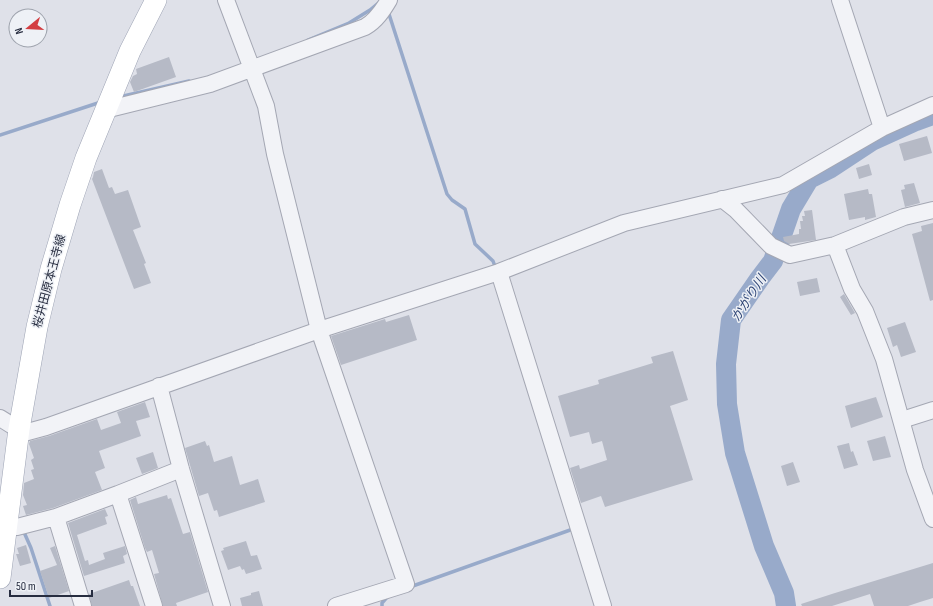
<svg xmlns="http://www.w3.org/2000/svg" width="933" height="606" viewBox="0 0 933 606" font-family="'Sofia Sans Condensed','Noto Sans JP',sans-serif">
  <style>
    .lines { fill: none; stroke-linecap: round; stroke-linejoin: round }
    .stream { stroke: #98aaca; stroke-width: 3.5 }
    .river { stroke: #98aaca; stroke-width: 20 }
    .building { fill: #b6bac6 }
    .minor-casing { stroke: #a4a7b3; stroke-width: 18 }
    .major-casing { stroke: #9ea4b5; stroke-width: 22 }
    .minor { stroke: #f2f3f7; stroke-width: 16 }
    .major { stroke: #fff; stroke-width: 21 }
    .labels { text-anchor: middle; stroke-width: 3; stroke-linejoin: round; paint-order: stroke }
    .street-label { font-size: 12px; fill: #272d40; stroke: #eef1f6 }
    .water-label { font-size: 13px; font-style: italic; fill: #304676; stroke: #eef1f6 }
  </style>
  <rect width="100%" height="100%" fill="#dfe1e9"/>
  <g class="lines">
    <!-- stream -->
    <path class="stream" d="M388,11L447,194L452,200L465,209L475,244L493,261L496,269
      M308,40L349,23L370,10L381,1
      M119,97L189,81
      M0,135L101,102
      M23,530L31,548L50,606
      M410,587L573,529L572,526
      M382,606V603L388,596"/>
    <!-- river -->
    <path class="river" d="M786,606L784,593L764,546L735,453L727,404L726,364L731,320L760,278L773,261L791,209L809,179L831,168L872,141L916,121L933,115"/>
  </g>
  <!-- building -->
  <path class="building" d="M169,57L176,77L134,92L130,82L133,76L137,74L136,69Z
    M927,136L932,153L904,161L899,144Z
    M869,164L872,175L859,179L856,168Z
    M102,169L109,188L112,187L115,194L128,190L141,227L133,230L146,263L144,264L151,283L134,289L92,179L93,177L94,172Z
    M914,183L920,203L905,207L901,190L905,189L904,185Z
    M868,189L869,194H872L876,217L865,220V217L849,220L844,194Z
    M812,210L816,240L789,244L784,241L783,237L799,234V229H801L800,221H803L802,216H805L804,211Z
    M933,223V300L930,301L912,234L922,231L921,226Z
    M817,278L820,292L800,296L797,282Z
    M844,294L855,313L851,315L840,297Z
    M409,315L417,340L341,365L331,336L385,319L386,322Z
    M905,322L916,352L901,357L897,345L893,347L887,328Z
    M673,351L688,400L670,406L693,480L605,507L601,496L581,503L570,468L579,465L580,469L607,460L602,441L592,444L589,432L570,437L558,396L599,384L598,380L653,363L651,357Z
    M876,397L883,417L851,428L845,406Z
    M145,402L150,417L136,421L141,436L99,451L105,468L95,472L102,490L53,508L26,515L23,506L27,505L23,495L24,483L34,479L31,470L34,469L31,460L34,458L29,444L30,441L49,436L97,419L101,430L121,423L117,412Z
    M885,436L891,457L873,461L867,441Z
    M205,441L207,446L209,445L214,462L232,456L240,485L258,479L265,502L219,517L217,510L214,511L208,493L199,496L185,448Z
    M849,443L851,452L853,451L858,465L844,469L837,446Z
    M153,452L158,468L142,474L136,458Z
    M793,462L800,482L787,486L781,466Z
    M167,495L168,499L171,498L183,534L190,532L208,592L176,603L177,606H163L154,574L159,573L152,550L147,552L145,548L130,500L136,497L138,504Z
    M105,509L108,516L105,517L107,524L77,535L85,561L88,560L89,565L105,559L103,553L125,546L127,554L123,556L125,563L84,576L68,523Z
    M246,541L251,556L257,555L262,569L246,574L244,569L242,570L240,566L228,570L221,551L224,550L223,548Z
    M26,545L31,563L20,566L16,554H19L17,548Z
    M55,546L69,591L49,598L40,571L57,565L50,548Z
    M933,563V598L920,602L908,606H874L870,594L832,606H802L801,604L835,593Z
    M129,580L131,586H133L140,606H92L89,594Z
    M259,591L263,606H242L240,598L251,595V593Z"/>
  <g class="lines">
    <!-- minor casing -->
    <g class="minor-casing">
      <path id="minor" d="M226,0L266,106L275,154L319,330L406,584L336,606
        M840,0L882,128
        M105,110L210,84L365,27C376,21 383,10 389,0
        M722,199L736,210L771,246L790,255L835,245L904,217L933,210
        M835,245L852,289L865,311L884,359L915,470L933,519
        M499,272L603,606
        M159,386L181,469L222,606
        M0,418L24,433L46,427L319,330L499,272L624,223L783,185L882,128L933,105
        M902,420L933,410
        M118,494L154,606
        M7,526L17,527L56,517
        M83,606L56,517L118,494L181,469"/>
    </g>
    <!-- major casing -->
    <g class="major-casing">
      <path id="major" d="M0,578L19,429L37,327L51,269L70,205L86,158L130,51L156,0"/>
    </g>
    <!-- minor -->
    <use href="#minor" class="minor"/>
    <!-- major -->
    <use href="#major" class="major"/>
  </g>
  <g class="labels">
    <!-- street labels -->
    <g class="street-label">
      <text transform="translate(49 281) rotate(-75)" y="4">桜井田原本王寺線</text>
    </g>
    <!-- water labels -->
    <g class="water-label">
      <text transform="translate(748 298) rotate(-57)" y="5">かがり川</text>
    </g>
  </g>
  <!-- north arrow -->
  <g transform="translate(28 28) rotate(252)"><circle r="19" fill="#eef1f6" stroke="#9ea3ad"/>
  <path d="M0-3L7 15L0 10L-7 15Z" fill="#d33e42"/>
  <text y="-6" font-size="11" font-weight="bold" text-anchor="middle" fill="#272d40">N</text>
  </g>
  <!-- scale -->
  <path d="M10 590v6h82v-6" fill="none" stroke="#272d40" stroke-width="2"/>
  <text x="16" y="590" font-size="12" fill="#272d40" stroke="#eef1f6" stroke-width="3" paint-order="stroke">50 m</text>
</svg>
